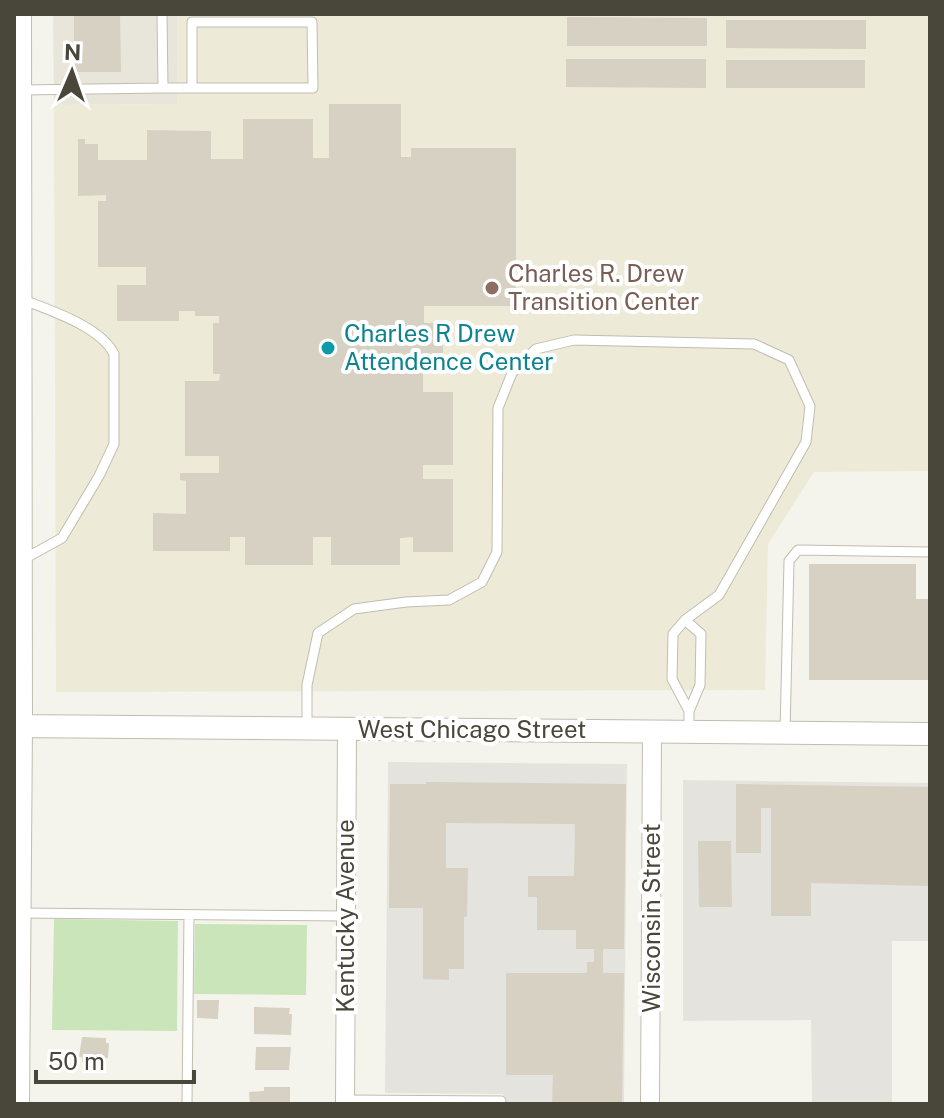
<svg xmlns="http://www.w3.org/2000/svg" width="944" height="1118" viewBox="0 0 944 1118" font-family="'Public Sans',sans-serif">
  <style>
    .residential { fill: #e8e6db }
    .industrial { fill: #e5e3dd }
    .education { fill: #edead8 }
    .green { fill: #cae5b9 }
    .building { fill: #d6d1c2 }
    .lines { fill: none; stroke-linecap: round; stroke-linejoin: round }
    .service-casing { stroke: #c0bdaf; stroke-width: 11 }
    .minor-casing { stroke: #c0bdaf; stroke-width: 20 }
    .tertiary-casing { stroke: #c0bdaf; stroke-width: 24 }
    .service { stroke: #fff; stroke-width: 9 }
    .minor { stroke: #fff; stroke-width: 18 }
    .tertiary { stroke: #fff; stroke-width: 22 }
    .education-dot { fill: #8d6e63; stroke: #fff; stroke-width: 3 }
    .culture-dot { fill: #0f9aa8; stroke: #fff; stroke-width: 3 }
    .labels { text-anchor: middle; stroke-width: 8; stroke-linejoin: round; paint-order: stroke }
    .education-label { font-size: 24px; fill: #785e54; stroke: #fff; text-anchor: start }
    .culture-label { font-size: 24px; fill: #0d838f; stroke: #fff; text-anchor: start }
    .street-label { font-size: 24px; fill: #49463a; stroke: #fff }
  </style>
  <rect width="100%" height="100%" fill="#f5f4ec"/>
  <!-- residential -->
  <path class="residential" d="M53,14H177L178,104L54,105Z"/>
  <!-- industrial -->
  <path class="industrial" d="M388,762L627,764L624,1104H503V1094L385,1093Z
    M683,780L930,783V941H892V1102H812L811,1020L683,1021Z"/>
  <!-- education -->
  <path class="education" d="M177,14H930V471L814,472L768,544L765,690L56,692L54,105L177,104Z"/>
  <!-- green -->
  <path class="green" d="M54,919L178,921L177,1031L52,1030Z
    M195,924L307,925L306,995L194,994Z"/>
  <!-- building -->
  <path class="building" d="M74,14H120L121,72H74Z
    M567,17L707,18V46H567Z
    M726,20H866V49L726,48Z
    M566,59H706V88L566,87Z
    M726,60H865V88H726Z
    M329,104H401V157H411V148H516V306H424V323H443V372H423V392H453V465H423V479H453V552H413V537L400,538V565H331V537H313V565H245V537H230V551H153V513L186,514V481L180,480V473H219V456H185V381H219L220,374H213V323H219V316H195V311H179V321H117V285H146V267H98V201H106V195L78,196V139H85V144H98V160H147V130L211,131V159H243V119H313V158H329Z
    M809,564H916V599H930V680H809Z
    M426,782L626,784L624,949H603V973H624L622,1104H552L553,1075H506V973H587V962H594V949H576V930H537V897H528V876H574L575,824L446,823V868H468L467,917H464V969H449V980L423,979V908H389L390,784H426Z
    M736,784L930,787V886L811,883V916H771V808H761V853H736Z
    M698,841H731L732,907H699Z
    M197,1000H219L218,1019L197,1018Z
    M254,1007L290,1008L289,1014H292L291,1035L254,1034Z
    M82,1037L106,1038V1043H109L108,1058H106L105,1063L82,1062V1057H79Z
    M256,1047H291L289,1070H255Z
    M264,1087H290V1104H250L249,1092L264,1091Z"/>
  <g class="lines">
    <!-- service casing -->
    <g class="service-casing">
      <path id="service" d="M163,88H313L312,22H192V87
        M21,90L163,88L162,14
        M21,299C49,310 100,326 114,354V444L99,476L62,538L24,559
        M689,711L672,679L673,634L685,620L701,634L700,685L689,711V731
        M307,729V685L318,633L354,609L406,602L449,600L482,582L497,552L498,408L512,373L536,349L574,340L754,344L789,360L810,406L806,442L719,595L685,620
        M785,732L789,561L798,550L930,552
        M20,913L346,916
        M345,1100L501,1101
        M187,1104L189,915"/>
    </g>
    <!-- minor casing -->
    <g class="minor-casing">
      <path id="minor" d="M345,1104L347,729
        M650,1104L652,731"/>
    </g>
    <!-- tertiary casing -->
    <g class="tertiary-casing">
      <path id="tertiary" d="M14,726L930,734
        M18,1104L21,726L20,14"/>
    </g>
    <!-- service -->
    <use href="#service" class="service"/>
    <!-- minor -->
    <use href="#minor" class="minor"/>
    <!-- tertiary -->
    <use href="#tertiary" class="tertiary"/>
  </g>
  <!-- markers -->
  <circle class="education-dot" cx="492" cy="288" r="8"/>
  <circle class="culture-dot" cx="328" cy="348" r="8"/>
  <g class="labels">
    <!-- education labels -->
    <g class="education-label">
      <text x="508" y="282">Charles R. Drew<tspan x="508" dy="28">Transition Center</tspan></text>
    </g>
    <!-- culture labels -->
    <g class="culture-label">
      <text x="344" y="342">Charles R Drew<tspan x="344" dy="28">Attendence Center</tspan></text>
    </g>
    <!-- street labels -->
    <g class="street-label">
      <text x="472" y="738">West Chicago Street</text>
      <text transform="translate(346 916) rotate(-90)" y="8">Kentucky Avenue</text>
      <text transform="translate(652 918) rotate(-90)" y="8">Wisconsin Street</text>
    </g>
  </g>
  <!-- border -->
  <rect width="944" height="1118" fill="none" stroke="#49463a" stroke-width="32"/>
  <!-- north arrow -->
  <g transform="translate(72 72) rotate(2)" stroke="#ffffff" stroke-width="6" paint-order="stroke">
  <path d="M0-6L14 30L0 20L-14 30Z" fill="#49463a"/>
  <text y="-12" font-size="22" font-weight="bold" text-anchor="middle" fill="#49463a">N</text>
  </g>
  <!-- scale -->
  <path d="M36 1070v12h158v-12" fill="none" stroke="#49463a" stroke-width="4"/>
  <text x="48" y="1070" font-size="24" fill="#49463a" stroke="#ffffff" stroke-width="6" paint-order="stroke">50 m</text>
</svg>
